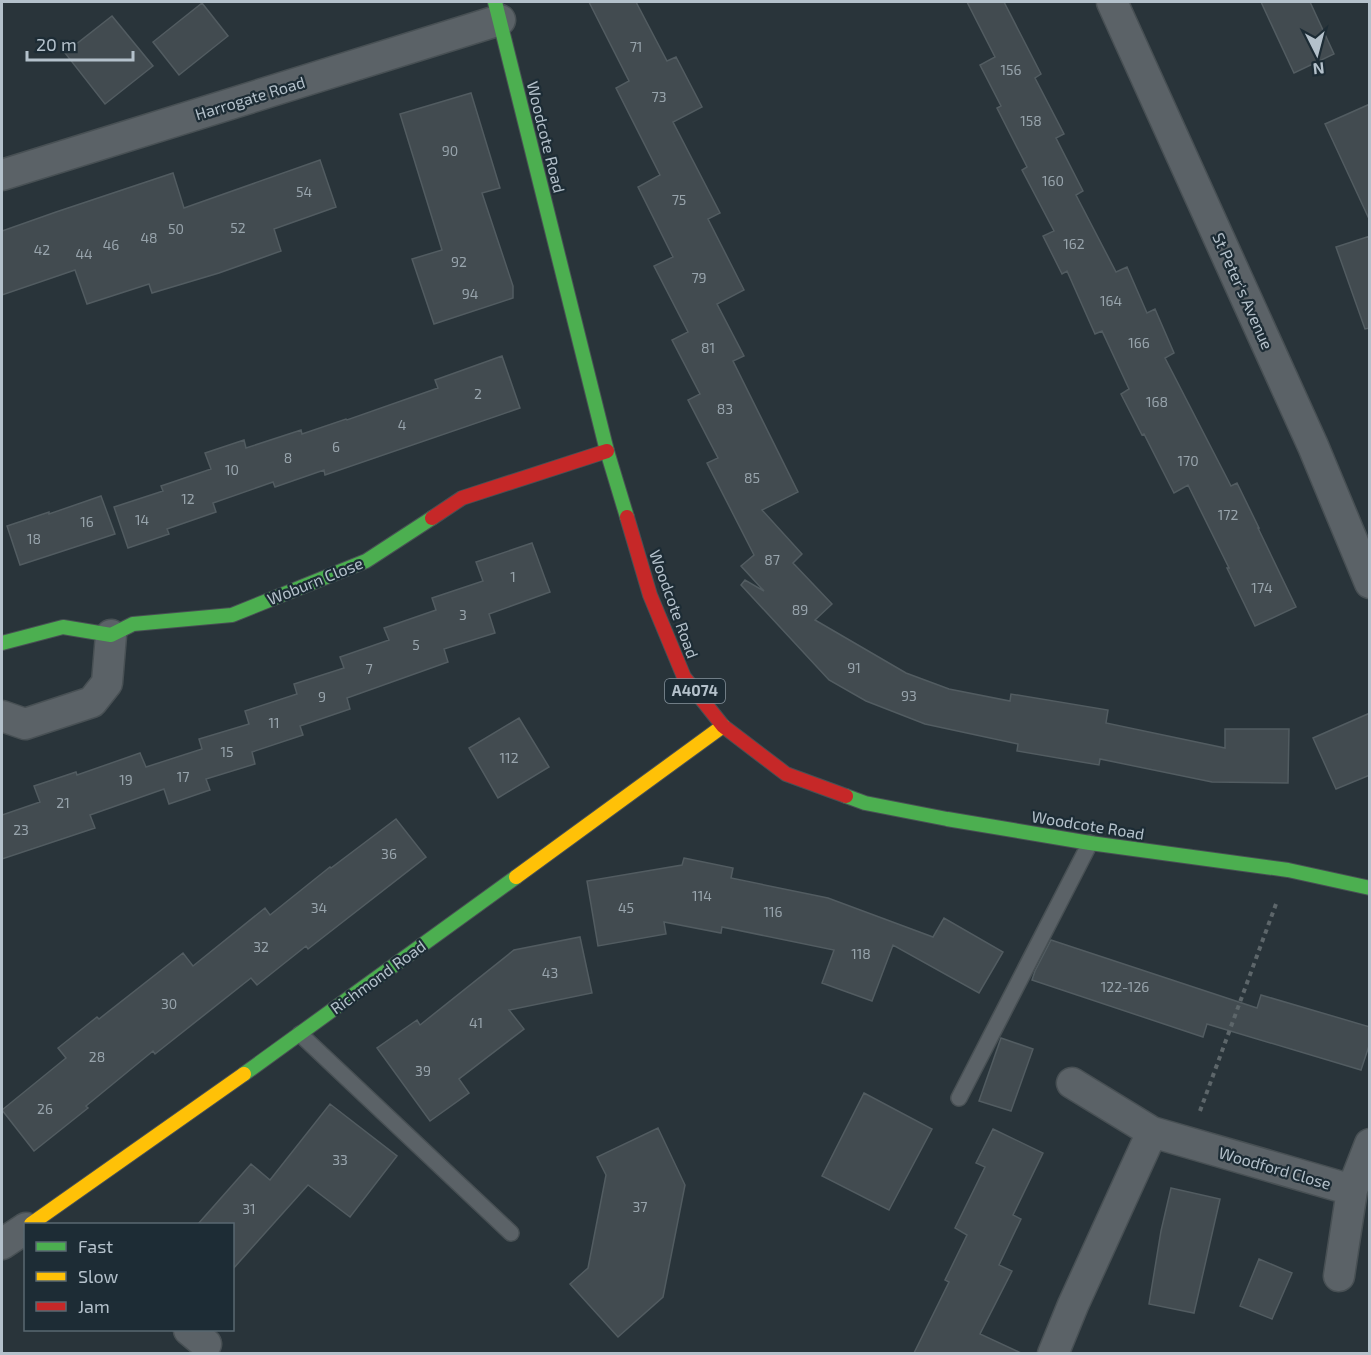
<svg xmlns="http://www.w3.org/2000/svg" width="1371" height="1355" viewBox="0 0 1371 1355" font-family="'Exo 2',sans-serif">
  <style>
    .building { fill: #424b50; stroke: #525c61; stroke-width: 1.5 }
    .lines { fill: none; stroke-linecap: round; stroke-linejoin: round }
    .lane-casing { stroke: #485054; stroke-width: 18 }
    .street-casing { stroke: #485054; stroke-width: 33 }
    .fast-casing { stroke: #485054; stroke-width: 16 }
    .slow-casing { stroke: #485054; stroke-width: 16 }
    .jam-casing { stroke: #485054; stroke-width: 16 }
    .path { stroke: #5d666a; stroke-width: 4; stroke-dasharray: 4.5 4.5; stroke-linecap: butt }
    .lane { stroke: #5b6267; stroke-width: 15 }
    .street { stroke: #5b6267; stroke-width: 30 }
    .fast { stroke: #4caf50; stroke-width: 14 }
    .slow { stroke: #ffc107; stroke-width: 14 }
    .jam { stroke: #c62828; stroke-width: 14 }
    .labels { text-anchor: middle; stroke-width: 4.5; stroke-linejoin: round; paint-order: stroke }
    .number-label { font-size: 14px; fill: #98a4ac }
    .shield { fill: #1d2c35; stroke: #87949e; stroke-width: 1.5 }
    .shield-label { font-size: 15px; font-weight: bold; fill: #b4c1cb }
    .street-label { font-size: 16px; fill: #b4c1cb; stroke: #1d2c35 }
  </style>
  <rect width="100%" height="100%" fill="#29343a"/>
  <!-- building -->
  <path class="building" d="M589,2H636L667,61L676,57L702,107L673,122L720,213L708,219L744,290L717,304L744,356L733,361L798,492L762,510L802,554L793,563L832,604L815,620L906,673L949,689L1010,701L1011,694L1108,710L1106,723L1225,748V729H1289L1288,783L1212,782L1100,759L1099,765L1017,751L1018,744L925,724L866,701L829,680L741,585L745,580L764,591L741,566L754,555L707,463L718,458L688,400L700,394L672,340L688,332L654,266L673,257L638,187L660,175L616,88L629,81Z
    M967,2H1004L1041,74L1035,78L1064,134L1056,138L1083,191L1076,195L1116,272L1127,267L1147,313L1155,309L1174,353L1165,358L1231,486L1237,483L1259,528H1258L1296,607L1255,626L1227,568H1229L1188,485L1174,493L1144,434L1142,435L1121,394L1129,389L1102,331L1095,334L1067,271L1062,274L1043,236L1054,231L1022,170L1027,167L997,108L1001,106L980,65L995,57Z
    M1261,2H1310L1334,54L1294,73Z
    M202,3L228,36L179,75L153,42Z
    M112,16L153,66L105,104L65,53Z
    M471,93L500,188L482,193L513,286V298L434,324L412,259L442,250L400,114Z
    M1370,104V221L1325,124Z
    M320,160L336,207L274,229L281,251L219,273L152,293L149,284L87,304L75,270L2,295V231L56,212L173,173L184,208Z
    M1370,236V328L1365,329L1336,247Z
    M502,356L520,408L325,475L324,470L275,487L273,482L213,503L216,512L167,529L169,534L128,548L114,507L163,491L161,486L211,469L205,453L244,440L246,448L301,430L302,434L346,419L347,420L438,388L435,380Z
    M101,496L115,534L20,565L7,526L49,512V514Z
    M532,543L550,592L489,614L495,633L444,649L448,662L347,698L350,709L300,726L303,735L252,752L255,764L206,779L210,790L169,804L164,789L90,815L95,828L2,859V815L40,802L34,786L76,772L77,775L140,753L146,767L202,749L199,739L249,724L245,711L297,694L294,684L344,668L340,657L389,640L384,628L436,610L432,598L483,581L476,562Z
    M1370,713V775L1336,789L1313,738Z
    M519,718L549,767L498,798L469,748Z
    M396,819L426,857L308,949L306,946L257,985L251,978L155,1054L153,1051L86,1106L88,1108L34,1151L2,1110L66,1058L58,1048L97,1017L99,1019L183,953L193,966L265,908L270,915L330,867L331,868Z
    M684,858L733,868L731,878L828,898L933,937L944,918L1003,952L979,993L893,945L872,1001L822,983L834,950L722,927L721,933L664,922L666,934L598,946L587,881L682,865Z
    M580,937L592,993L509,1010L524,1029L459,1079L469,1093L430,1121L377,1048L417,1020L420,1025L514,950Z
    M1051,940L1257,1008L1261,995L1370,1027V1043L1361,1070L1207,1024L1203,1037L1032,980L1035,971Z
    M1001,1038L1033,1049L1011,1111L979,1101Z
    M864,1093L932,1129L889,1210L822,1176Z
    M330,1104L397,1156L350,1217L308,1185L232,1270V1224H198L251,1164L270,1180Z
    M658,1128L685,1185L663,1297L618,1337L570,1284L588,1268L606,1175L597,1157Z
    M993,1129L1043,1153L1013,1215L1021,1219L999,1265L1012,1271L980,1334L1021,1353H914L949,1282L945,1280L967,1235L955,1228L985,1167L976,1163Z
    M1171,1188L1220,1199L1194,1313L1149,1304L1161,1231Z
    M1259,1259L1292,1273L1272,1319L1240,1306Z"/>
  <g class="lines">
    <!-- lane casing -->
    <g class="lane-casing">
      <path id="lane" d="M300,1034L511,1233
        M959,1098L1090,843"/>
    </g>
    <!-- street casing -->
    <g class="street-casing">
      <path id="street" d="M1112,2L1313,446L1370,583
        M2,175L500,20
        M2,716L25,724L92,702L107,683L111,635
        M1152,1132L1352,1190
        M2,1244L26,1228
        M1339,1276L1352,1190L1370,1144
        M189,1330L206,1344
        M1053,1354L1073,1305L1152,1132L1072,1083"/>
    </g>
    <!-- fast casing -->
    <g class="fast-casing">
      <path id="fast" d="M495,2L607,451L627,517
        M2,643L63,627L111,635L133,624L232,615L366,561L432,518
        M846,796L865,803L947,819L1090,843L1288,870L1370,888
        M244,1074L516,877"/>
    </g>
    <!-- slow casing -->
    <g class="slow-casing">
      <path id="slow" d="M516,877L723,726
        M31,1224L244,1074"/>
    </g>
    <!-- jam casing -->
    <g class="jam-casing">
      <path id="jam" d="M627,517L650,595L684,677L723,726L786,774L846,796
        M432,518L462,498L607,451"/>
    </g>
    <!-- path -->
    <path class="path" d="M1200,1111L1276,904"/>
    <!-- lane -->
    <use href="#lane" class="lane"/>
    <!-- street -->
    <use href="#street" class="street"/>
    <!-- fast -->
    <use href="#fast" class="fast"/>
    <!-- slow -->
    <use href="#slow" class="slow"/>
    <!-- jam -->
    <use href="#jam" class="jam"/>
  </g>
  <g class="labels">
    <!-- number labels -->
    <g class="number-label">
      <text x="636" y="52">71</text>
      <text x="1011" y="75">156</text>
      <text x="659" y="102">73</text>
      <text x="1031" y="126">158</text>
      <text x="450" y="156">90</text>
      <text x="1053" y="186">160</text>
      <text x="304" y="197">54</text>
      <text x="679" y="205">75</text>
      <text x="238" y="233">52</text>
      <text x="176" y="234">50</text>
      <text x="149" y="243">48</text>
      <text x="1074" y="249">162</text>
      <text x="111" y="250">46</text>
      <text x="42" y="255">42</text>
      <text x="84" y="259">44</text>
      <text x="459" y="267">92</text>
      <text x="699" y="283">79</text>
      <text x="470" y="299">94</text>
      <text x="1111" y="306">164</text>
      <text x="1139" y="348">166</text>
      <text x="708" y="353">81</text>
      <text x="478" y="399">2</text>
      <text x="1157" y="407">168</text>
      <text x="725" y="414">83</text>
      <text x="402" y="430">4</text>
      <text x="336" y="452">6</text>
      <text x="288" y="463">8</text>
      <text x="1188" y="466">170</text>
      <text x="232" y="475">10</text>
      <text x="752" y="483">85</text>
      <text x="188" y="504">12</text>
      <text x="1228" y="520">172</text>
      <text x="142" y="525">14</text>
      <text x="87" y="527">16</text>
      <text x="34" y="544">18</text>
      <text x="772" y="565">87</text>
      <text x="513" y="582">1</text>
      <text x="1262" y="593">174</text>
      <text x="800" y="615">89</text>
      <text x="463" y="620">3</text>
      <text x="416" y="650">5</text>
      <text x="854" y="673">91</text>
      <text x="369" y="674">7</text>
      <text x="909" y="701">93</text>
      <text x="322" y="702">9</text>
      <text x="274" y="728">11</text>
      <text x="227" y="757">15</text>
      <text x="509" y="763">112</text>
      <text x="183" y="782">17</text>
      <text x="126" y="785">19</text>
      <text x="63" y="808">21</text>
      <text x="21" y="835">23</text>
      <text x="389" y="859">36</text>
      <text x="702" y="901">114</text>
      <text x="319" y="913">34</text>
      <text x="626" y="913">45</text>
      <text x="773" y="917">116</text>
      <text x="261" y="952">32</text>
      <text x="861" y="959">118</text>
      <text x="550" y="978">43</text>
      <text x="1125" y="992">122-126</text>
      <text x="169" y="1009">30</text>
      <text x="476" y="1028">41</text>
      <text x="97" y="1062">28</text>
      <text x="423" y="1076">39</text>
      <text x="45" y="1114">26</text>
      <text x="340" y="1165">33</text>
      <text x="640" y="1212">37</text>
      <text x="249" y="1214">31</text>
    </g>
    <!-- shield labels -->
    <rect class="shield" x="665" y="679" width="60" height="24" rx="4.5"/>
    <g class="shield-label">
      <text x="695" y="696">A4074</text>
    </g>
    <!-- street labels -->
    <g class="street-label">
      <text transform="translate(250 98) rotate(-17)" y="6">Harrogate Road</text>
      <text transform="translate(546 137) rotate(76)" y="6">Woodcote Road</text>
      <text transform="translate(1243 291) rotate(66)" y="6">St Peter's Avenue</text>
      <text transform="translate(315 581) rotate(-22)" y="6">Woburn Close</text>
      <text transform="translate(674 604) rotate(70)" y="6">Woodcote Road</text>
      <text transform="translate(1088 825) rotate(9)" y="6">Woodcote Road</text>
      <text transform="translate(378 977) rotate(-36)" y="6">Richmond Road</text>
      <text transform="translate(1275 1168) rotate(16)" y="6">Woodford Close</text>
    </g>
  </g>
  <!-- border -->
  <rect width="1371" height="1355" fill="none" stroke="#b4c1cb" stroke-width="6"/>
  <!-- legend -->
  <rect x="24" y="1223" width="210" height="108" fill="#1d2c35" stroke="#596871" stroke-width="1.5"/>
  <rect x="36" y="1242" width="30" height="9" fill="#4caf50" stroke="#596871" stroke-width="1.5"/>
  <text x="78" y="1253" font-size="18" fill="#b4c1cb">Fast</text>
  <rect x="36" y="1272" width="30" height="9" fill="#ffc107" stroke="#596871" stroke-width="1.5"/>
  <text x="78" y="1283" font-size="18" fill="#b4c1cb">Slow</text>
  <rect x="36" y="1302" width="30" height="9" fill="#c62828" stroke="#596871" stroke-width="1.5"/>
  <text x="78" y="1313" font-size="18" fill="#b4c1cb">Jam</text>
  <!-- north arrow -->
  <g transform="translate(1317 54) rotate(174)" stroke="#1d2c35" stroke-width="4.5" paint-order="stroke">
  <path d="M0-4.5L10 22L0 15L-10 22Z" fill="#b4c1cb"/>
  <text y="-9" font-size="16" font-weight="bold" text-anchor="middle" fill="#b4c1cb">N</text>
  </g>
  <!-- scale -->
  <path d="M27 51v9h106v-9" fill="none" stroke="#b4c1cb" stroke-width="3"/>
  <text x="36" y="51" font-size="18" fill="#b4c1cb" stroke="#1d2c35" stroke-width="4.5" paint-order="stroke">20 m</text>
</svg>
